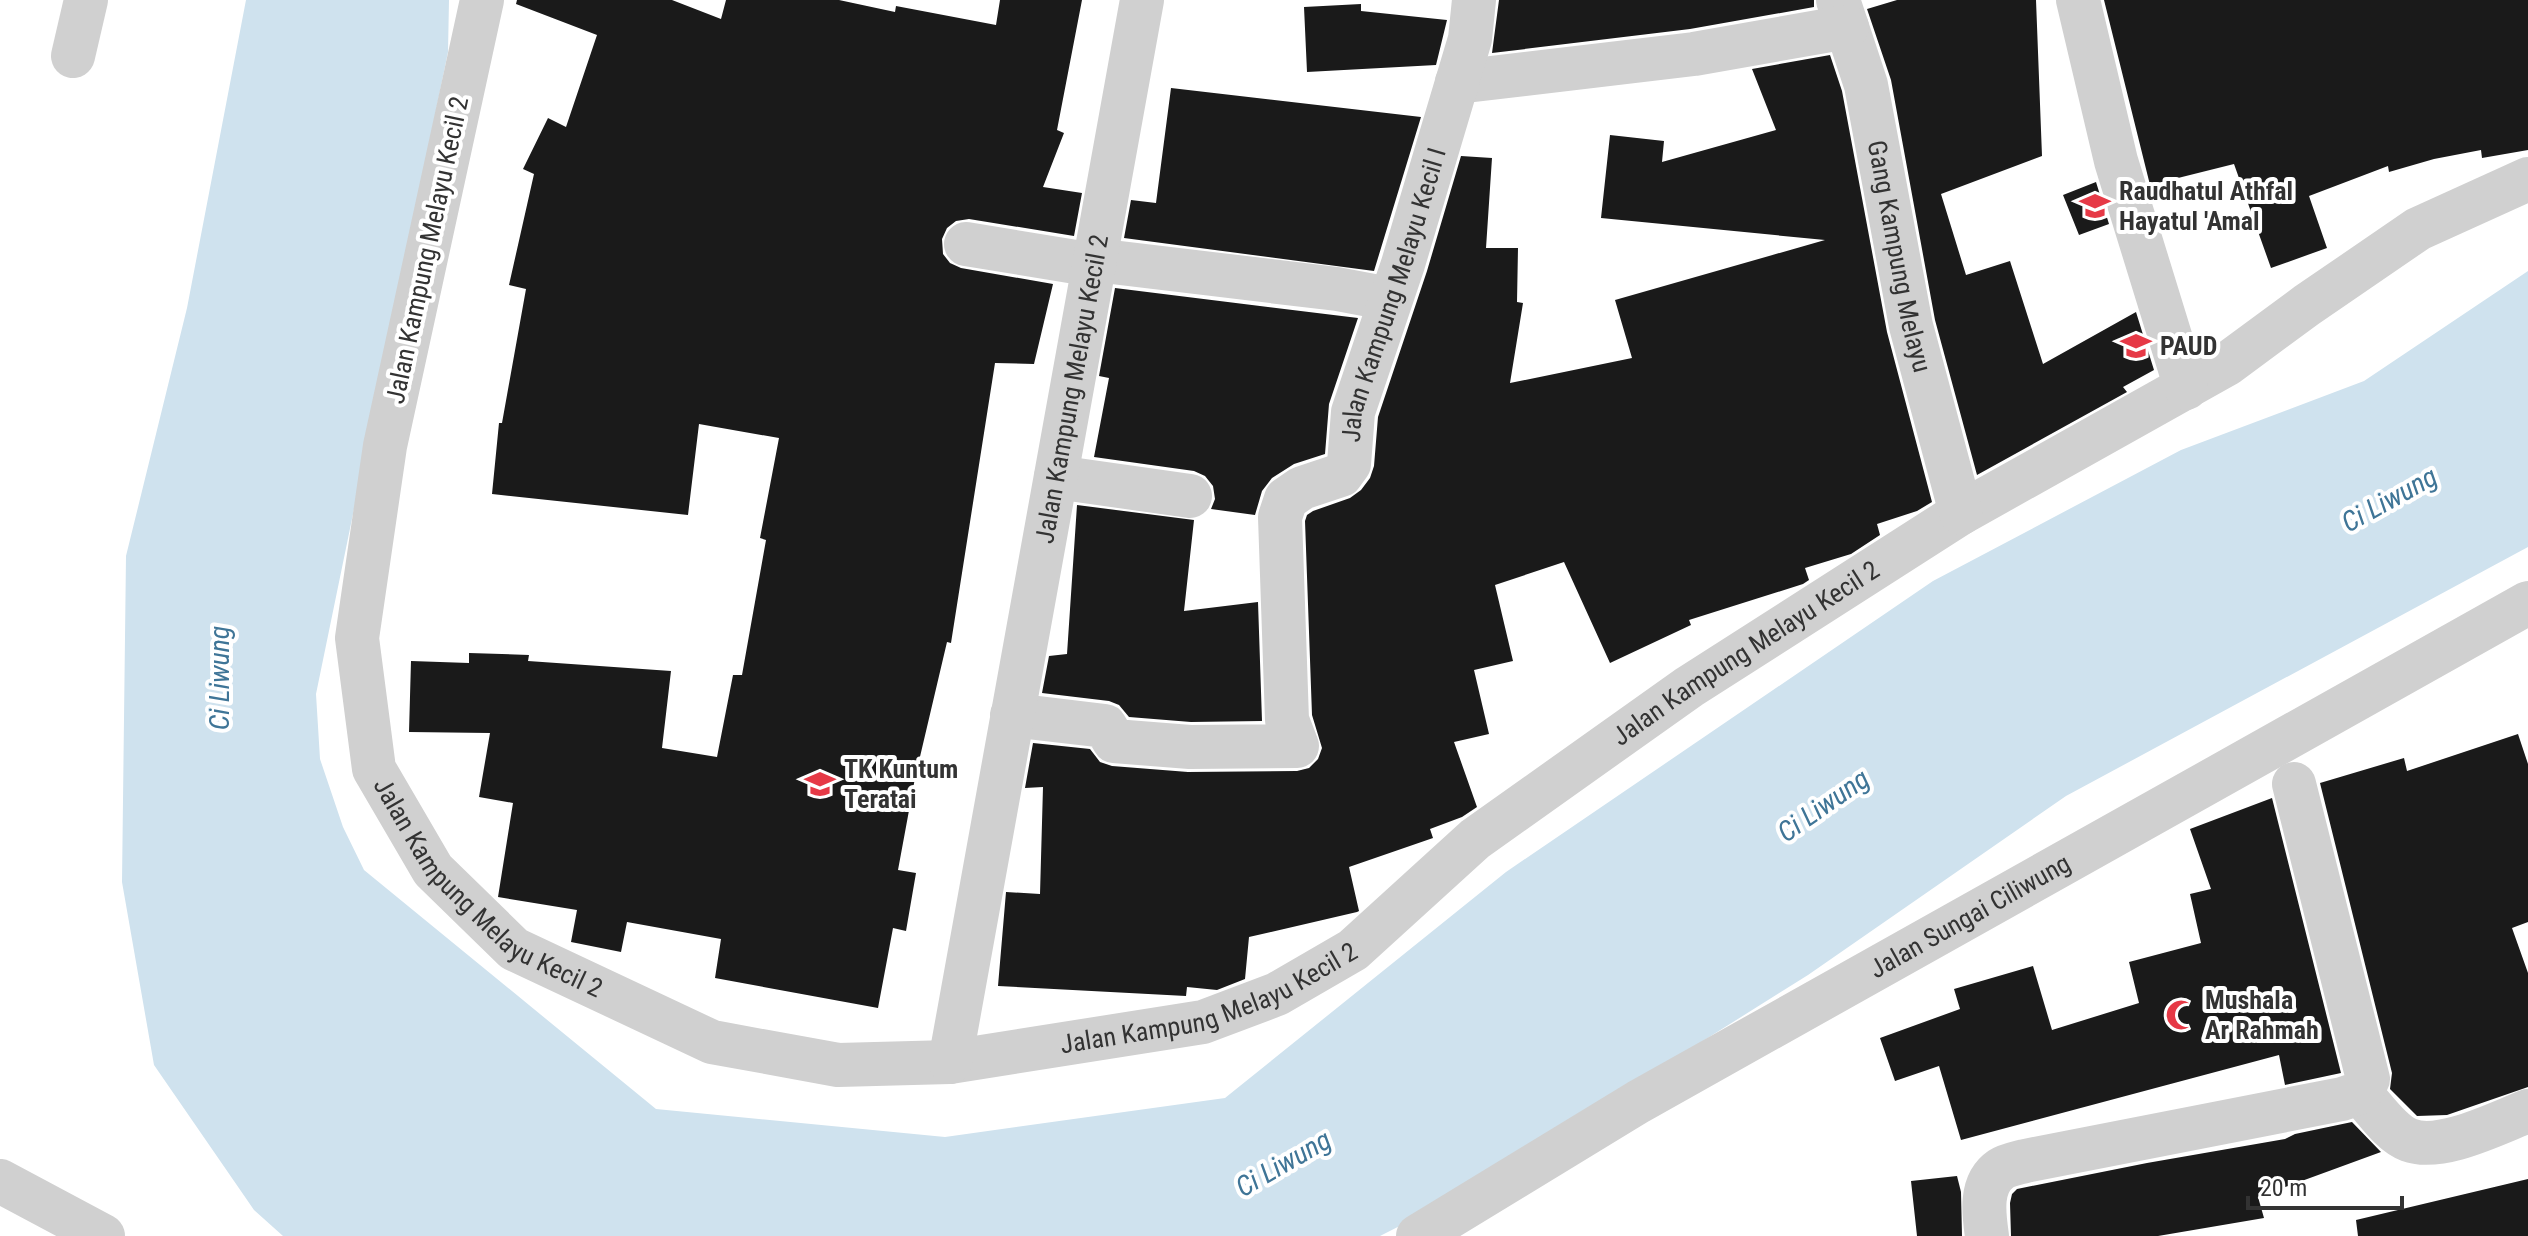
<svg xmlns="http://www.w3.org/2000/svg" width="2528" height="1236" viewBox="0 0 2528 1236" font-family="'Roboto Condensed',sans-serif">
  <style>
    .water { fill: #cfe2ee }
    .building { fill: #1a1a1a }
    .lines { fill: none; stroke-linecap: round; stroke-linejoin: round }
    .minor { stroke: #d0d0d0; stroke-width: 44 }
    .labels { text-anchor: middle; stroke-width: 8; stroke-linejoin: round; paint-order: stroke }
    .poi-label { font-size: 26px; font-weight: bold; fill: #333; stroke: #fff; text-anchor: start }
    .street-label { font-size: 26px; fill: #333; stroke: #fff }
    .water-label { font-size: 28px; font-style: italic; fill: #3f7597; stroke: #fff }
  </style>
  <rect width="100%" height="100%" fill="#fff"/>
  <!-- water -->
  <path class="water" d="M246,0H449L448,52L316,694L320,759L343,827L364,870L656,1109L945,1137L1225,1098L1506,872L1933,581L2181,450L2364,381L2528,271V547L2066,796L1808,975L1443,1204L1380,1236H283L254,1210L154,1065L122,882L126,556L187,308Z"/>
  <!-- building -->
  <path class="building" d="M517,0H672L721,19L726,0H839L895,12L896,6L996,25L1000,0H1082L1057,130L1064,133L1043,187L1082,193L1074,236L969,219L956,221L947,228L942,239L943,254L950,263L961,268L1053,284L1034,364L995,363L951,643L947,642L915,778L898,870L916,873L906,931L893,928L878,1008L715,978L721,939L627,922L621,952L571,942L577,910L498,897L513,803L479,797L490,733L409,732L411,661L469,663V653L529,655L528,661L671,671L662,748L717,757L733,675H742L766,540L760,538L779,438L699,424L688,515L492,494L499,423H502L526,289L509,285L534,174L523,169L548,118L566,127L597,35L516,4Z
    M1499,0H1814V7L1690,29L1492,53Z
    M1897,0H2036L2042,156L1941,194L1966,275L2010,261L2043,364L2136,312L2154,370L2123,387L2127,392L1977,475L1935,320L1891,80L1867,9Z
    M2104,0H2528V150L2482,158L2481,150L2434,159L2389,172L2388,166L2309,196L2327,248L2271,268L2234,164L2150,185Z
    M1361,4V11L1447,20L1436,65L1307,72L1304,7Z
    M1830,55L1842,91L1887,332L1932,502L1917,511L1877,524L1880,535L1851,554L1805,568L1809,580L1803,584L1689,620L1691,625L1610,663L1564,562L1495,585L1513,661L1474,670L1489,734L1454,742L1477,807L1462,817L1430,829L1433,838L1349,867L1359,911L1357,912L1249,937L1245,979L1217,990L1187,987L1186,996L998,986L1006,892L1040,894L1043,787L1025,788L1033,743L1090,749L1100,762L1112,766L1188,772L1297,771L1309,768L1318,759L1322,748L1312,715L1305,521L1307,515L1313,511L1350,498L1361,490L1370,478L1374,466L1378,417L1427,271L1461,156L1492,158L1486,248H1518L1517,302L1523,303L1510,383L1632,358L1615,300L1825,240L1601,218L1610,135L1664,141L1662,162L1776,130L1752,69Z
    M1171,88L1421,117L1374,271L1124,238L1131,200L1156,203Z
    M2096,182L2109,224L2079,235L2063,195Z
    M1115,288L1358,318L1329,404L1325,454L1294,464L1272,478L1262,491L1255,515L1211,509L1215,499L1213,486L1205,476L1194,471L1094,457L1109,378L1099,376Z
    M1077,505L1194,520L1184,611L1258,602L1262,721L1191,722L1129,717L1119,705L1109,701L1042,693L1049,656L1067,654Z
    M2518,734L2528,764V922L2512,928L2528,973V1087L2447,1115L2417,1116L2390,1089L2392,1073L2320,783L2404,758L2407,771Z
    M2272,798L2341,1073L2285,1085L2279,1055L1961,1140L1939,1066L1895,1081L1880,1038L1960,1009L1954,989L2033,966L2052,1030L2139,1003L2129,962L2201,943L2190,894L2211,889L2190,829Z
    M2352,1122L2381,1152L2258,1197L2264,1218L2158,1236H2011L2010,1203L2012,1194L2017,1189L2147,1163L2285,1139L2295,1134Z
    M1957,1176L1961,1192L1962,1236H1917L1911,1181Z
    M2528,1179V1236H2358L2356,1220Z"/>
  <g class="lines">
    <!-- minor -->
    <g class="minor">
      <path id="s1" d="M482,0L385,446L357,638L374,769L433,870L514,949L712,1042L838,1065L950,1062L1203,1022L1277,994L1353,950L1475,839L1689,687L1961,513L2227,364L2307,305L2418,229L2528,179"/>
      <path id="s2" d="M1838,0L1866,85L1911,326L1961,513"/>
      <path d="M2078,0L2116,161L2186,388"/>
      <path d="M73,56L86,0"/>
      <path d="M1457,82L1694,54L1847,27"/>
      <path d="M966,244L1094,265"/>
      <path d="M1095,260L1337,289L1390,299"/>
      <path d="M1056,477L1190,496"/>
      <path id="s3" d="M1012,715L1105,726L1114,741L1190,747L1297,746L1287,720L1280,517L1286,499L1302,488L1341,475L1349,464L1353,412L1403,264L1470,39L1474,0"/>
      <path id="s4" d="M950,1062L1142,0"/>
      <path d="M2360,1093C2374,1107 2390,1133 2409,1140C2441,1152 2497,1123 2528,1111"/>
      <path d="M0,1181L103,1236"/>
      <path id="s5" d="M1418,1236L1638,1102L2528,603"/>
      <path d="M1987,1236C1984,1215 1979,1184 2001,1169C2007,1165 2018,1163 2025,1161L2342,1099L2360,1093L2368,1079L2294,784"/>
    </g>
  </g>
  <!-- icons -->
  <defs>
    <g id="school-bare" transform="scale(2.4)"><path d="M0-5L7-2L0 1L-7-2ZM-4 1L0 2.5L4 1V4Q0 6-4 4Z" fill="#e63946" stroke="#fff" stroke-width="2.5" paint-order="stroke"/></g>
    <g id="mosque-bare" transform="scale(2.4)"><path d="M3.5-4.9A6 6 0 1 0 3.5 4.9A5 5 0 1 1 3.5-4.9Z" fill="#e63946" stroke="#fff" stroke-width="2.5" paint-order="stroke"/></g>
  </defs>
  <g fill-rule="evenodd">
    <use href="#school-bare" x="2095" y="206"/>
    <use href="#school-bare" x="2136" y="346"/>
    <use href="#school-bare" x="820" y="784"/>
    <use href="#mosque-bare" x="2181" y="1015"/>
  </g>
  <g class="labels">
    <!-- poi labels -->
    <g class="poi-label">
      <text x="2119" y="200">Raudhatul Athfal<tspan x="2119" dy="30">Hayatul 'Amal</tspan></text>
      <text x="2160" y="355">PAUD</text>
      <text x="844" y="778">TK Kuntum<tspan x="844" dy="30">Teratai</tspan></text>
      <text x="2205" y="1009">Mushala<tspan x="2205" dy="30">Ar Rahmah</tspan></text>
    </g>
    <!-- street labels -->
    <g class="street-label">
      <text transform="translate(427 250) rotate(-78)" y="9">Jalan Kampung Melayu Kecil 2</text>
      <text dy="9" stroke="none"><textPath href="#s2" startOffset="264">Gang Kampung Melayu</textPath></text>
      <text dy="9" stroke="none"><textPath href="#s3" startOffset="794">Jalan Kampung Melayu Kecil I</textPath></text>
      <text dy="9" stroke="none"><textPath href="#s4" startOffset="684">Jalan Kampung Melayu Kecil 2</textPath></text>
      <text dy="9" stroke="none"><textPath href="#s1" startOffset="2388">Jalan Kampung Melayu Kecil 2</textPath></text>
      <text dy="9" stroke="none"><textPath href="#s1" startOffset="952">Jalan Kampung Melayu Kecil 2</textPath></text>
      <text dy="9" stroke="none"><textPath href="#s5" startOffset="638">Jalan Sungai Ciliwung</textPath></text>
      <text dy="9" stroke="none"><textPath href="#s1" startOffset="1740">Jalan Kampung Melayu Kecil 2</textPath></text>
    </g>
    <!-- water labels -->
    <g class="water-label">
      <text transform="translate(2389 499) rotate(-29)" y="10">Ci Liwung</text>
      <text transform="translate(219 678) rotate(-90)" y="10">Ci Liwung</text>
      <text transform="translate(1823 805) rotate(-35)" y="10">Ci Liwung</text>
      <text transform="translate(1283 1163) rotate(-30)" y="10">Ci Liwung</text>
    </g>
  </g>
  <!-- scale -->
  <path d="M2248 1196v12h154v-12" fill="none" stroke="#333333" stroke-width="4"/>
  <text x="2260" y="1196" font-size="24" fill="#333333" stroke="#ffffff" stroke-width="6" paint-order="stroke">20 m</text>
</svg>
